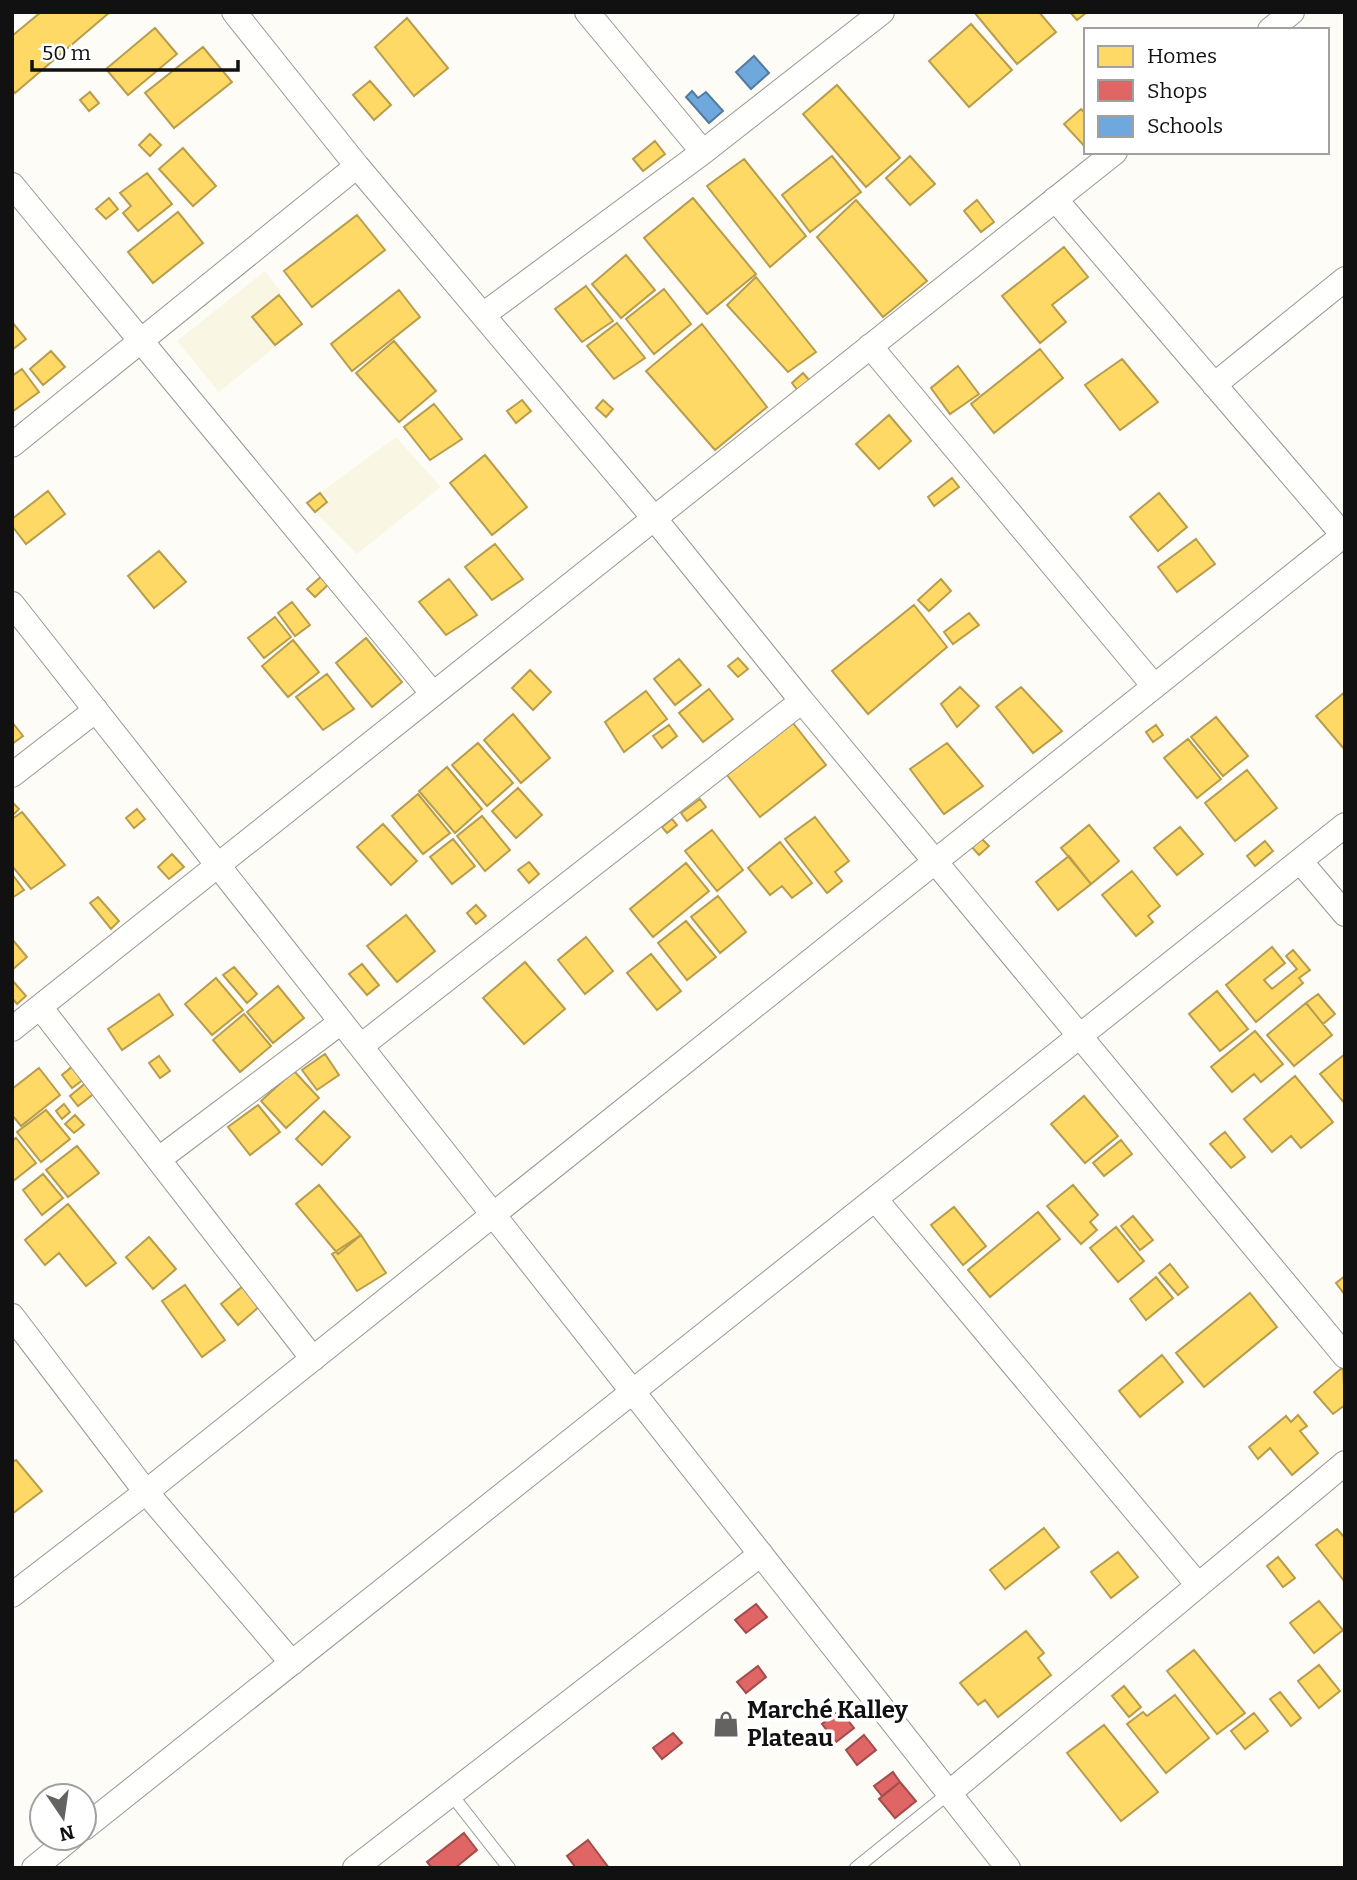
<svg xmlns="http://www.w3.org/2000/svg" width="1357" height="1880" viewBox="0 0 1357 1880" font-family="Bitter,serif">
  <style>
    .farmland { fill: #f9f7e4 }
    .homes { fill: #ffd966; stroke: #b89d4c; stroke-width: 2 }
    .shops { fill: #e06666; stroke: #a24c4c; stroke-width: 2 }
    .schools { fill: #6fa8dc; stroke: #537b9f; stroke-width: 2 }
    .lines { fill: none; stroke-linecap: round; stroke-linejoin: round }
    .lane-casing { stroke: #979795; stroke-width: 14 }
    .street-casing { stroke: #979795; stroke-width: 26 }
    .lane { stroke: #fffffe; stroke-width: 12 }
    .street { stroke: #fffffe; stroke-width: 24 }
    .labels { text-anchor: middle; stroke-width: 7; stroke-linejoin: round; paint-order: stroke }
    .poi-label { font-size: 24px; font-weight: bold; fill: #111; stroke: #fff; text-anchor: start }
  </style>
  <rect width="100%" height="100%" fill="#fdfcf7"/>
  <!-- farmland -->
  <path class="farmland" d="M265,271L282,293L252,318L275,347L219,392L177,341Z
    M396,437L441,487L357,554L315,512L330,499L320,493Z"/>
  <!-- homes -->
  <path class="homes" d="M41,12H110L15,93L12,89V36Z
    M974,12H1039L1056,32L1017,64Z
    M1070,12H1087L1077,20Z
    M407,18L448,68L414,96L375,47Z
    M971,24L1012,70L969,107L929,61Z
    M155,28L177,54L128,95L106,69Z
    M203,47L232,82L174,128L145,93Z
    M370,81L391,105L374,120L353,95Z
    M837,85L900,158L866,187L803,114Z
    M90,92L99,103L89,111L80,100Z
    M1081,109L1086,114V148L1064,124Z
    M150,134L161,145L150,156L139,145Z
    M655,141L665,154L643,171L633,159Z
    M183,148L216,186L193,206L159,169Z
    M832,156L861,192L810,232L782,195Z
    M910,156L935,184L910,205L886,178Z
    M744,159L806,236L770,267L707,186Z
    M147,173L172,204L138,231L123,213L131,206L120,193Z
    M109,198L118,209L106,219L96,209Z
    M693,198L756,274L707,314L644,238Z
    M856,200L927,281L883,317L817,237Z
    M977,200L994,222L981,232L964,211Z
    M178,212L203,243L153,283L128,252Z
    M357,215L385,250L312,307L284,271Z
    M1064,247L1088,277L1052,305L1066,322L1040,343L1002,296Z
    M626,255L655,290L621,318L592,284Z
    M756,277L816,352L788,372L727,305Z
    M586,286L613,321L582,342L555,309Z
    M664,289L691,324L654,354L626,319Z
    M399,290L420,317L352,371L331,344Z
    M279,295L302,324L275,345L252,317Z
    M12,322L26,339L12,350Z
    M617,323L645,358L614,379L587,346Z
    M702,324L767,407L715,450L646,371Z
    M394,341L436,391L399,422L356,373Z
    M1040,349L1063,378L994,433L971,404Z
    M51,351L65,367L43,385L30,369Z
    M1122,359L1158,402L1120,430L1085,385Z
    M958,366L979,394L950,414L931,388Z
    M22,369L39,392L12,412V376Z
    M803,373L810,381L798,391L792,383Z
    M522,400L531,411L516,423L507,411Z
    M603,400L613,409L606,417L596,408Z
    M434,404L462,439L430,460L404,427Z
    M889,415L911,441L879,469L856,444Z
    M485,455L527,507L492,535L450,483Z
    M952,478L959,487L934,506L928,497Z
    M48,491L65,514L26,544L12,526V519Z
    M320,493L327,502L315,512L307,503Z
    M1159,493L1187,527L1158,551L1130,517Z
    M1196,539L1215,564L1177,592L1158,567Z
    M495,544L523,579L492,600L465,567Z
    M159,551L186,582L154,608L128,576Z
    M323,575L330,583L315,597L307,589Z
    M449,579L477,615L446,635L419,602Z
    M941,579L951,591L929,611L918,600Z
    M292,602L310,625L295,636L278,613Z
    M914,605L947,647L868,714L832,671Z
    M969,613L979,625L953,644L944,632Z
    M275,617L291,637L264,658L248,638Z
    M366,638L402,682L372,707L336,663Z
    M293,640L319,672L288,697L262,666Z
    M738,658L748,669L738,677L728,666Z
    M679,659L701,685L675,705L654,679Z
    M530,670L551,692L533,710L512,688Z
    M327,674L354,709L323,730L296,697Z
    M960,687L979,706L957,727L941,704Z
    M1021,687L1062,731L1033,753L996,707Z
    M709,689L733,719L703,742L679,713Z
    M646,691L667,719L624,752L605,722Z
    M1345,692V750L1316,716Z
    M513,714L550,758L521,783L484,740Z
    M1216,717L1248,756L1223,776L1191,737Z
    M12,722L23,736L12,744Z
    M793,723L826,765L760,817L727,775Z
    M669,725L677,736L662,748L653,736Z
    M1156,725L1163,735L1153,742L1146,732Z
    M1188,739L1221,779L1197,798L1164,758Z
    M478,743L513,783L487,806L452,765Z
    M947,743L983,786L944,814L910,769Z
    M447,767L482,809L455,833L419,791Z
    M1247,770L1277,808L1235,841L1205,803Z
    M518,788L542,815L516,838L492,811Z
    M418,794L450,833L423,854L392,816Z
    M700,799L706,807L687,821L681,813Z
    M12,802L19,809L12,816Z
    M137,809L145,819L134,828L126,818Z
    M22,812L65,865L31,889L12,866V819Z
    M482,816L510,850L485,871L457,836Z
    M815,817L849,861L835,872L842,881L827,893L785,839Z
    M672,819L677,825L667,833L662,827Z
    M383,824L417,861L391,885L357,847Z
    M1089,825L1119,861L1091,884L1061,848Z
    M1180,827L1203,854L1177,875L1154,848Z
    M712,830L743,870L717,891L685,851Z
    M979,836L989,846L979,855L970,845Z
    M453,839L475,866L452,884L430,857Z
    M1265,841L1273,851L1255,866L1247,856Z
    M780,842L812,883L792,898L782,886L770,895L748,868Z
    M172,854L184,867L169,879L158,867Z
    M1069,856L1091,884L1058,910L1036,882Z
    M529,862L539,874L529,883L518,870Z
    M686,863L709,891L653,937L630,909Z
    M1132,871L1160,906L1148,916L1153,922L1136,936L1102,895Z
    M12,874L24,890L12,898Z
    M718,896L746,932L720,953L691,917Z
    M98,897L119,921L111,929L90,903Z
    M476,905L486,916L476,924L467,913Z
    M406,915L435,951L397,982L367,946Z
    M686,921L716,957L687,980L658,943Z
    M586,937L613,971L585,994L558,960Z
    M12,939L27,957L12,970Z
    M1272,947L1285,963L1264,980L1272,989L1297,969L1286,956L1293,950L1310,970L1299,978L1303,983L1256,1022L1226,985Z
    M651,954L681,991L657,1010L627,973Z
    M525,962L565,1009L524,1044L483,998Z
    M362,964L379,985L367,995L349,974Z
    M234,967L257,994L247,1003L223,975Z
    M216,978L243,1010L212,1035L185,1004Z
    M12,980L26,996L17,1004L12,998Z
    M278,986L304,1018L273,1043L247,1012Z
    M1217,991L1248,1029L1220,1051L1189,1014Z
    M159,994L173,1015L122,1050L108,1029Z
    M1318,994L1335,1014L1323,1024L1306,1003Z
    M1306,1003L1332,1035L1294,1066L1267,1035Z
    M244,1014L271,1046L240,1072L213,1040Z
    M1255,1031L1283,1064L1261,1082L1254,1074L1232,1092L1211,1067Z
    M325,1054L339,1075L317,1090L302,1070Z
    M1345,1054V1104L1320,1074Z
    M159,1056L170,1071L160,1078L149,1063Z
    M73,1066L84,1079L72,1088L62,1075Z
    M39,1068L60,1095L21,1126L12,1115V1089Z
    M294,1071L319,1098L286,1128L261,1101Z
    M1295,1076L1333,1122L1301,1148L1291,1136L1272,1152L1244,1119Z
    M87,1082L96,1092L78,1106L70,1096Z
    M1084,1096L1118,1136L1085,1163L1051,1124Z
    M64,1104L70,1112L62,1119L56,1111Z
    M258,1105L280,1132L250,1155L228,1127Z
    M46,1110L70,1139L41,1162L17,1132Z
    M324,1111L350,1137L322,1165L296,1139Z
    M75,1115L84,1125L74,1133L65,1124Z
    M1225,1132L1245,1157L1231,1168L1210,1144Z
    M16,1138L36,1163L12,1182V1141Z
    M1121,1140L1132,1154L1104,1176L1093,1163Z
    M77,1146L99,1173L68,1197L46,1170Z
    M43,1174L63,1198L42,1215L23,1190Z
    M319,1185L361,1235L338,1254L296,1204Z
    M1073,1185L1098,1215L1090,1222L1097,1230L1081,1244L1047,1206Z
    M68,1204L116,1263L86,1286L59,1253L45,1265L25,1240Z
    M954,1207L986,1246L963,1265L931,1225Z
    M1038,1212L1060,1239L990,1297L968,1270Z
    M1133,1216L1153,1240L1140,1250L1121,1226Z
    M1116,1227L1144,1261L1118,1282L1090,1248Z
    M361,1235L386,1273L357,1291L332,1254Z
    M149,1237L176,1269L153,1289L126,1257Z
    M1170,1264L1188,1287L1178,1295L1159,1273Z
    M1345,1276V1295L1336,1283Z
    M1156,1277L1173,1298L1146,1320L1130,1299Z
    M185,1285L225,1340L202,1357L162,1301Z
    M243,1286L260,1306L238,1325L221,1304Z
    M1250,1293L1277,1327L1204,1387L1176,1353Z
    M1162,1355L1183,1382L1140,1417L1119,1391Z
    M1343,1367L1345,1405L1333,1414L1314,1392Z
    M1298,1415L1307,1426L1300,1431L1318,1453L1292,1475L1270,1448L1258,1459L1249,1447L1286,1416L1291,1422Z
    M16,1460L42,1491L12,1514V1462Z
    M1044,1528L1059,1547L1005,1589L990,1570Z
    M1337,1529L1345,1538V1582L1316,1545Z
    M1118,1552L1138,1577L1111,1598L1091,1572Z
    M1278,1557L1295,1578L1283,1587L1267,1566Z
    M1319,1601L1343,1630L1314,1653L1290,1623Z
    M1026,1631L1044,1653L1038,1658L1051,1675L998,1717L985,1700L978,1705L960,1683Z
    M1194,1650L1245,1713L1217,1734L1167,1671Z
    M1319,1665L1340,1691L1319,1708L1298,1681Z
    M1124,1686L1141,1707L1129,1717L1112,1696Z
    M1280,1692L1301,1718L1291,1726L1270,1699Z
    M1175,1695L1209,1738L1166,1773L1127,1724L1143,1712L1147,1716Z
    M1254,1713L1268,1731L1245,1749L1231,1731Z
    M1104,1725L1158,1792L1121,1821L1067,1753Z"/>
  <!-- shops -->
  <path class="shops" d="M756,1604L767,1617L746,1633L735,1620Z
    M758,1666L766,1677L746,1693L737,1682Z
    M840,1710L854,1728L836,1742L822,1724Z
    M673,1733L682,1743L662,1759L653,1748Z
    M864,1735L876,1750L857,1765L846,1750Z
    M893,1772L900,1782L882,1796L874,1786Z
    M900,1782L916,1801L895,1818L879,1799Z
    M464,1833L477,1850L455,1868H432L427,1862Z
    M588,1840L609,1868H576L567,1856Z"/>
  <!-- schools -->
  <path class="schools" d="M754,56L769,73L751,89L736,72Z
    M692,91L698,98L706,92L723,111L709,123L686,97Z"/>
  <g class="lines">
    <!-- lane casing -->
    <g class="lane-casing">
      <path id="lane" d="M451,1794L509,1868
        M856,1868L949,1793"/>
    </g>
    <!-- street casing -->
    <g class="street-casing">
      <path id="street" d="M234,12L357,166L654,518L802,701L361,1046
        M587,12L703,152
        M1270,30L1292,12
        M12,185L433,694
        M1055,199L1345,537
        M483,315L703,152L882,12
        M870,346L1154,686
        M1214,385L1345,279
        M12,445L357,166
        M12,604L1008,1868
        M802,701L1345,1356
        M12,775L96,710
        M1300,861L1345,914
        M40,1007L313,1359
        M12,1029L1115,152
        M159,1159L341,1022
        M875,1199L1198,1585
        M12,1316L146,1492L292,1663
        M12,1595L146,1492L1345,534
        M949,1793L1345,1463
        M84,1828L1345,825
        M34,1868L71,1838
        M355,1868L761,1554"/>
    </g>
    <!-- lane -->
    <use href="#lane" class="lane"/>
    <!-- street -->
    <use href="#street" class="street"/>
  </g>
  <!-- icons -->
  <defs>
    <g id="shop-bare" transform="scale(2.1)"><path d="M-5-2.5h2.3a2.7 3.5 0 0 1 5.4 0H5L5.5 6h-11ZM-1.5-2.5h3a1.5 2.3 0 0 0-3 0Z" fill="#646362" stroke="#fff" stroke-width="2.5" paint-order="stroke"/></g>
  </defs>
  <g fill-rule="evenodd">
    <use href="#shop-bare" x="726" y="1724"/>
  </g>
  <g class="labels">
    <!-- poi labels -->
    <g class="poi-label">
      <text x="747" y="1718">Marché Kalley<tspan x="747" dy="28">Plateau</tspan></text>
    </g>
  </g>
  <!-- border -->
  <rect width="1357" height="1880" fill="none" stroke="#111111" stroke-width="28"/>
  <!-- legend -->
  <rect x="1084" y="28" width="245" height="126" fill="#ffffff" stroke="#a0a0a0" stroke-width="2"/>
  <rect x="1098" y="46" width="35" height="21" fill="#ffd966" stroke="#a0a0a0" stroke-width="2"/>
  <text x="1147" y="63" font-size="21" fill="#111111">Homes</text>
  <rect x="1098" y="80" width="35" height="21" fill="#e06666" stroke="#a0a0a0" stroke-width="2"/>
  <text x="1147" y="98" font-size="21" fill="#111111">Shops</text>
  <rect x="1098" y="116" width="35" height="21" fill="#6fa8dc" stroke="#a0a0a0" stroke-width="2"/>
  <text x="1147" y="133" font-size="21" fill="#111111">Schools</text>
  <!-- north arrow -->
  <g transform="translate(63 1817) rotate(167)"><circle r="33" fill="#ffffff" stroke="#a0a0a0" stroke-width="2"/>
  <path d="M0-5L12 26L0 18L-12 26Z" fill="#646362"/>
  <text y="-10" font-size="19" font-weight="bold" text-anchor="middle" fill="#111111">N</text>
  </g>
  <!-- scale -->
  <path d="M32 60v10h206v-10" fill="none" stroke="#111111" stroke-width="3.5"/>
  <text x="42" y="60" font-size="21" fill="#111111" stroke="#ffffff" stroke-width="5" paint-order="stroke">50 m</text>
</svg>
